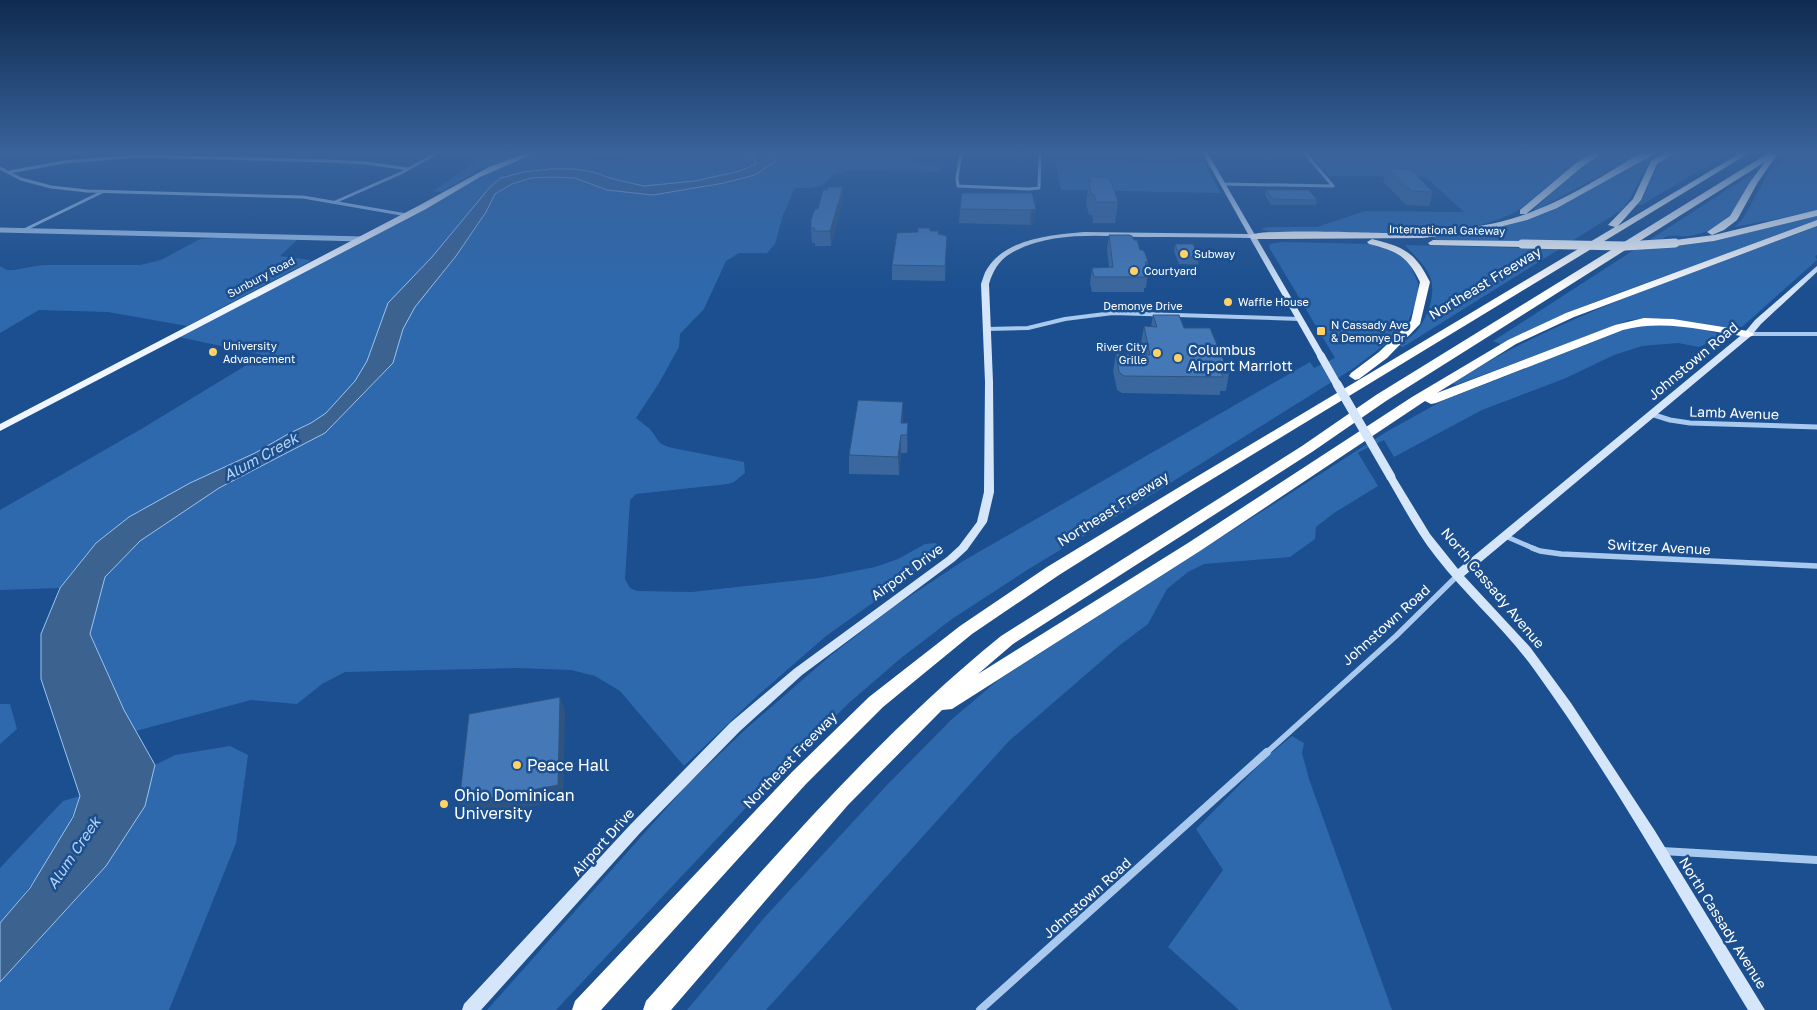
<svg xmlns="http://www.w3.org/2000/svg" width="1817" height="1010" viewBox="0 0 1817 1010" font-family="'Golos Text',sans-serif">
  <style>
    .green { fill: #2e69ad }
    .water { fill: #3c6290; stroke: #9cc4f0 }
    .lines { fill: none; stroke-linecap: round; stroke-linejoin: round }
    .minor-far4 { stroke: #a9c9ee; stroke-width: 3 }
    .minor-far3 { stroke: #a9c9ee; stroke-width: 4 }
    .minor-far2 { stroke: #a9c9ee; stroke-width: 5 }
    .minor-far1 { stroke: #a9c9ee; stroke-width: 5.5 }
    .minor { stroke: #a9c9ee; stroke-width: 8 }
    .tertiary { stroke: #a9c9ee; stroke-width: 5 }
    .secondary { fill: #d6e6fa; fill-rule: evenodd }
    .primary { fill: #f0f6ff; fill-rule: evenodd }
    .motorway { fill: #fff; fill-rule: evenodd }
    .secondary-bridge-far1 { stroke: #d6e6fa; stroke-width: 8 }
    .secondary-bridge { stroke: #d6e6fa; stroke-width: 9 }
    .motorway-bridge { stroke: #fff; stroke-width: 9 }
    .wall { fill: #3a679d }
    .shaded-wall { fill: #305480 }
    .building { fill: #4478b7; stroke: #305480 }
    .poi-dot { fill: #ffd166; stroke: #1b4f8f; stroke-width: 2 }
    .labels { text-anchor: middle; stroke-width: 5; stroke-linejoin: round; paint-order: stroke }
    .far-street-label { font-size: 11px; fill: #fff; stroke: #1b4f8f }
    .far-poi-label { font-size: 11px; fill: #fff; stroke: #1b4f8f; text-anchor: start }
    .street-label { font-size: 14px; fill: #fff; stroke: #1b4f8f }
    .poi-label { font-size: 14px; fill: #fff; stroke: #1b4f8f; text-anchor: start }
    .water-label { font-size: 15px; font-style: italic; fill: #b5d3f5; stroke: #1b4f8f }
    .near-poi-label { font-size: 16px; fill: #fff; stroke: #1b4f8f; text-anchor: start }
  </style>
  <rect width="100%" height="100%" fill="#1b4f8f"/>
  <!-- green -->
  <path class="green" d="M490,152H529L479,170L442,192L433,191Z
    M541,152H566L578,159L600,161L644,159L673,152H749L753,156L756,163L740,171L695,181L644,186L613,179L593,172L501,178L490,187L432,257L388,303L367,361L355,381L326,413L311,423L288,434L255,453L190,483L129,517L96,543L60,588L0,590V510L143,428L263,355L179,337L491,170Z
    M765,152H897L915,163L943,166L942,169L935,172L852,170L832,175C823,189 811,188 795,188L783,215L775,244L767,253H739L726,261L704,309L680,334L679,347L659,383L636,418L650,429L660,443L668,447L744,462L745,473L734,482L728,484L636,494L630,500L625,579L630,588L637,591L692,592L819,578L875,567L898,559L925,544L935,543L942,547L943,553L826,636L756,697L684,766L620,691L595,676L571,670L518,668L345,672L322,684L297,704L251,700L136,731L124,710L90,633L105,577L140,541L219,488L325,433L393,363L403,329L415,307L456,256L486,212L495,194L512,184L531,178L552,177L575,178L607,190L653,195L724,183L771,155Z
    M1309,152H1517L1558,160L1568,152H1593L1583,157C1570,168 1557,178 1545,188C1535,197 1526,206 1515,212C1455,244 1338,233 1270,232L1261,229L1267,227H1317L1365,211H1374L1464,212L1426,177L1329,176Z
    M1605,152H1645L1536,210L1534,209L1579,169Z
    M1656,152L1659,153C1639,169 1639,192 1620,211L1403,347L1399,346C1405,341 1412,336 1417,331C1429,315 1438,290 1428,272C1422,262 1412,253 1405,245L1528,248L1536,243L1436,240L1433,237L1489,230L1535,216Z
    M1676,152H1732L1641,205H1637C1655,184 1648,164 1676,152Z
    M1798,152H1817V211L1735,227L1744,217L1769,172Z
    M1055,161L1204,163L1221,193L1061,190Z
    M1750,175L1753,176C1736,209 1729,229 1689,236C1682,237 1672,234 1666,237C1661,239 1655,244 1650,248L1710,242L1817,216V220L1597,301L1557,317L1500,344L1493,341Z
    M1817,226V255L1815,256L1817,260L1742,327L1726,328L1664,318L1629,320L1456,385L1452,383C1565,312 1693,274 1817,226Z
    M226,237L298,239L280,256L310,260V261L187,326L108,312L39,310L0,333V266L7,270H13L42,265H140L161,260L200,239Z
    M1282,242L1370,244L1400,253L1410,265L1418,283L1419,295L1408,322L1392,339L1354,368L1130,508L1027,570L952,619L901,658L850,702L786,765L556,1010H487L687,785L748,727L830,656L892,608L963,561L1310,362L1314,368L1335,358L1269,247L1270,244Z
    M1650,324C1671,326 1712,324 1727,341L1718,349L1706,344L1699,347L1678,343L1642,346L1614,355L1566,378L1482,410L1394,457L1384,440L1361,451L1358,453L1378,486L1334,513L1316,527L1315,539L1290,557L1204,564L1188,572L1167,589L1148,624L1120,645L1009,741L766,1010H687L764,918L888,784L951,720L997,681L1386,432L1442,401L1621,331L1638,325Z
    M0,704H10L17,729L0,744Z
    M1292,736L1304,743L1302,753L1309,779L1392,1010H1239L1168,947L1223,870L1196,829L1269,755Z
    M230,746L248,755L236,843L169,1010H0V982L106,866L145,806L155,765L175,755Z
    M80,796C64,843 33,885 0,923V868L63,801Z"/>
  <!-- water -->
  <path class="water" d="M749,152H765L776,161L755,175L724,183L653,195L607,190L575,178L552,177L531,178L512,184L495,194L486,212L456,256L415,307L403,329L393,363L325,433L219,488L140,541L105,577L90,634L124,710L155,765L145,806L106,866L0,982V923L30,888L73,817L80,796L41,679V634L60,588L96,543L129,517L190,483L255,453L288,434L311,423L326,413L355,381L367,361L388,303L432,257L490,187L501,178L524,172L551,169H574L593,172L613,179L644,186L695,181L740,171L756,164L753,156Z"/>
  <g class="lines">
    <!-- minor-far4 -->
    <path class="minor-far4" d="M961,152L957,178L958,186L1029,189L1039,188L1040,152
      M1304,152L1333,186
      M0,168L21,179L51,187L87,191L303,197L407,215
      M9,172L64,162L140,156L328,161L366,163L408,169
      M1222,184L1333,186
      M335,202L401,173L439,152
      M24,230L102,192"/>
    <!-- minor-far3 -->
    <path class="minor-far3" d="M987,329L1028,328L1065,319L1113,313L1300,319
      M1749,334H1817"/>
    <!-- minor-far2 -->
    <path class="minor-far2" d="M1651,414L1670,420L1690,423L1817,427
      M1505,536L1535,549"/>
    <!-- minor-far1 -->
    <path class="minor-far1" d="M1532,548L1540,551L1561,554L1817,566
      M1265,754L1396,636L1458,575"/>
    <!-- minor -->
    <path class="minor" d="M1662,851L1817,860
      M980,1010L1267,752"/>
    <!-- tertiary -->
    <path class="tertiary" d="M0,230L363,239"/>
    <!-- secondary -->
    <path class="secondary" d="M1202,152H1207L1325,356L1324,358H1321L1317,356L1250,238C1214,237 1178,237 1142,237C1100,236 1052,231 1013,252C1000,259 993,270 989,284L993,382L994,492L987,522L967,550L955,561L802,675L740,731L640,833L481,1010H462L464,1004L630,825L730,723L794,669L947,557L959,546L977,522L984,492L985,382L981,284C983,279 984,273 987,269C1006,238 1052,235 1084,232L1248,234Z
      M1817,266V272L1761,324L1751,336L1464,576L1530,647L1571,703L1655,831L1765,1010H1748C1678,895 1612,777 1533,668C1504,628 1466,596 1436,557C1416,532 1402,504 1386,477L1388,475H1394L1430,534L1458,569L1745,332L1755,320Z"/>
    <!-- primary -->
    <path class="primary" d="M530,152H538L480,177L426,209L0,431V424L420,205L489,167Z"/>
    <!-- motorway -->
    <path class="motorway" d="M1595,152H1604L1582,167L1526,214H1520V210L1576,163Z
      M1648,152H1658L1557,208L1527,220L1491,229L1423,238L1253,239L1248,236C1257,228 1370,233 1391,233C1439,232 1491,229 1536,210C1572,196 1606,174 1639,154Z
      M1668,152H1677L1657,164L1641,200L1618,226L1742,152H1751L1191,492L1059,575L972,634L883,707L806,784L601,1010H572L575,1001L792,772L869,697L960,626L1047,567L1181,486L1615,227L1608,225L1633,199L1651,161Z
      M1770,152H1779L1758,182L1737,220L1724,230L1712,235L1707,232L1730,216L1750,182L1765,162L1386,401L1312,452L1013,644L978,674L1188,543L1412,397L1508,340L1566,313L1817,220V226L1574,317L1516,344L1437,393L1615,325L1644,318L1673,319L1748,331L1754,334L1752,336L1748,337C1706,331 1664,319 1623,330L1436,403L1431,404L1425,401L1200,551L952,709L942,710L848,805L671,1010H643L646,1001C759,875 869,743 1001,636L1302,446L1376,395Z
      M1817,210V216L1714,241L1675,246L1670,243L1675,240L1714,235Z
      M1372,239C1404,247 1415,252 1430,282L1420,324L1387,358L1359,379L1355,380L1349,376L1351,373L1379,352L1411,321L1420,282C1407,255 1396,251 1369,244L1367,242Z
      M1433,240L1522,241L1527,244L1522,247L1430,245L1428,243Z"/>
    <!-- secondary-bridge-far1 -->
    <path class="secondary-bridge-far1" d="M1321,356L1338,386"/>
    <!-- secondary-bridge -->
    <path class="secondary-bridge" d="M1337,384L1391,477"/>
    <!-- motorway-bridge -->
    <path class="motorway-bridge" d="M1522,244L1625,246L1675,243"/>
  </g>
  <!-- wall -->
  <path class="wall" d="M1070,152H1096L1095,155H1071Z
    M1143,152H1174L1173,158H1146Z
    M1387,168L1433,192L1429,206L1406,205L1383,181Z
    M1090,176L1118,202L1115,223H1093L1092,215H1089L1086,203Z
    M843,187V201L831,246H815V243H812L811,228L818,209L827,190Z
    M1266,190L1317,200L1316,205H1271L1265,195Z
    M1032,193L1034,223L1030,225L959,223L960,209Z
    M930,231L939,234L946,251L945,281L892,280V265Z
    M1109,235L1134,240L1148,262L1147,270L1148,273L1146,288H1144V292H1092L1090,283L1092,268L1109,267L1107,250Z
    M1175,244L1199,257L1198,265L1179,264L1174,251Z
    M1153,315L1184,328L1229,373L1226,391H1220V395L1122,393L1117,390L1113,371L1116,354H1144L1141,343L1144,326L1151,327Z
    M903,402V423H908V441L907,453H901L899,475L849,474V455Z"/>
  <!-- shaded-wall -->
  <path class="shaded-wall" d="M843,187V201L831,246L830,231Z
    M1036,209L1034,223L1030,225L1031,210Z
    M903,402V419L902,435L901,423Z
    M908,423V441L907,453V435Z
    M901,435V453L899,475L898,457Z
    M560,697L565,712L563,800L465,820L459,804Z"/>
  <!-- building -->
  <path class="building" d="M1387,168L1410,169L1433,192L1411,191Z
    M1090,176L1110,178L1118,202H1096L1094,194H1091L1089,182H1091Z
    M828,187H843L830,231H814L815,228H811V220L815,209H818L823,190H827Z
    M1266,190H1309L1317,200L1273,199Z
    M962,193H1032L1036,209L1031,210L960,209Z
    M918,228H930V231H939L938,234L947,236L945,266L892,265L897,233L918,232Z
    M1109,235H1129L1132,236L1134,240H1137L1140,250H1143L1145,253L1148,262H1145L1148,273H1145L1146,277H1094L1092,268L1113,267Z
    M1175,244H1193L1199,257H1180Z
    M1153,315H1179L1184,328H1210L1229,373H1221L1223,377L1124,376L1119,372L1116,354L1150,355L1144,326L1157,327Z
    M858,400L903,402L901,423H908L907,435H901L898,457L849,455Z
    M560,697L558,785L459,804L469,714Z"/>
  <!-- sky -->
  <linearGradient id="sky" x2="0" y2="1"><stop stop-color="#0f2b4f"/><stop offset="0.52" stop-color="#39639b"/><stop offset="1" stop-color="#39639b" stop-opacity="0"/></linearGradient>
  <rect width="1817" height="293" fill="url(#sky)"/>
  <!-- markers -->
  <g class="poi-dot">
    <circle cx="1184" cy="254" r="5"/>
    <circle cx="1134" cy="271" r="5"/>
    <circle cx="1228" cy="302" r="5"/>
    <rect x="1316" y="326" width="10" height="10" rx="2.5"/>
    <circle cx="213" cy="352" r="5"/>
    <circle cx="1157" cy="353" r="5"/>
    <circle cx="1178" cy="358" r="5"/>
    <circle cx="517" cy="765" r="5"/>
    <circle cx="444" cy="804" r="5"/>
  </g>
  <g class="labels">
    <!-- far-street labels -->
    <g class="far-street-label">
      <text transform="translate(1447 230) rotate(1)" y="4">International Gateway</text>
      <text transform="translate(261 277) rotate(-28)" y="4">Sunbury Road</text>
      <text x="1143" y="310">Demonye Drive</text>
    </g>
    <!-- far-poi labels -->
    <g class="far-poi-label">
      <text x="1194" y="258">Subway</text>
      <text x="1144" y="275">Courtyard</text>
      <text x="1238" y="306">Waffle House</text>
      <text x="1331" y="329">N Cassady Ave<tspan x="1331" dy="13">&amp; Demonye Dr</tspan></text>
      <text x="223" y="350">University<tspan x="223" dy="13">Advancement</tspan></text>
      <text x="1147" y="351" text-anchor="end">River City<tspan x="1147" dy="13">Grille</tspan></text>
    </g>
    <!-- street labels -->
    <g class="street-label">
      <text transform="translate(1485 283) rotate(-31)" y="5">Northeast Freeway</text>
      <text transform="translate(1693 361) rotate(-40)" y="5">Johnstown Road</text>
      <text transform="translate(1734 413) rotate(2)" y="5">Lamb Avenue</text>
      <text transform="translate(1113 509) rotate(-32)" y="5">Northeast Freeway</text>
      <text transform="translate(1659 547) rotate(3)" y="5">Switzer Avenue</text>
      <text transform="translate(907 572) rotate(-36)" y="5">Airport Drive</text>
      <text transform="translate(1493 588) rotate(50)" y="5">North Cassady Avenue</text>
      <text transform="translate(1386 625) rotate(-42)" y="5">Johnstown Road</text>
      <text transform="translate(790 760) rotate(-46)" y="5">Northeast Freeway</text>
      <text transform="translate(603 842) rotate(-48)" y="5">Airport Drive</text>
      <text transform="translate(1087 898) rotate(-42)" y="5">Johnstown Road</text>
      <text transform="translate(1723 923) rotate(58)" y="5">North Cassady Avenue</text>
    </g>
    <!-- poi labels -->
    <g class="poi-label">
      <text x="1188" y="355">Columbus<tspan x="1188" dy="16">Airport Marriott</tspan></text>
    </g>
    <!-- water labels -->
    <g class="water-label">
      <text transform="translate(261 457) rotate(-29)" y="5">Alum Creek</text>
      <text transform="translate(74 853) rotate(-56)" y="5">Alum Creek</text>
    </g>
    <!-- near-poi labels -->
    <g class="near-poi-label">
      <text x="527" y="771">Peace Hall</text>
      <text x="454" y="801">Ohio Dominican<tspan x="454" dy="18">University</tspan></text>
    </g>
  </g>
</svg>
